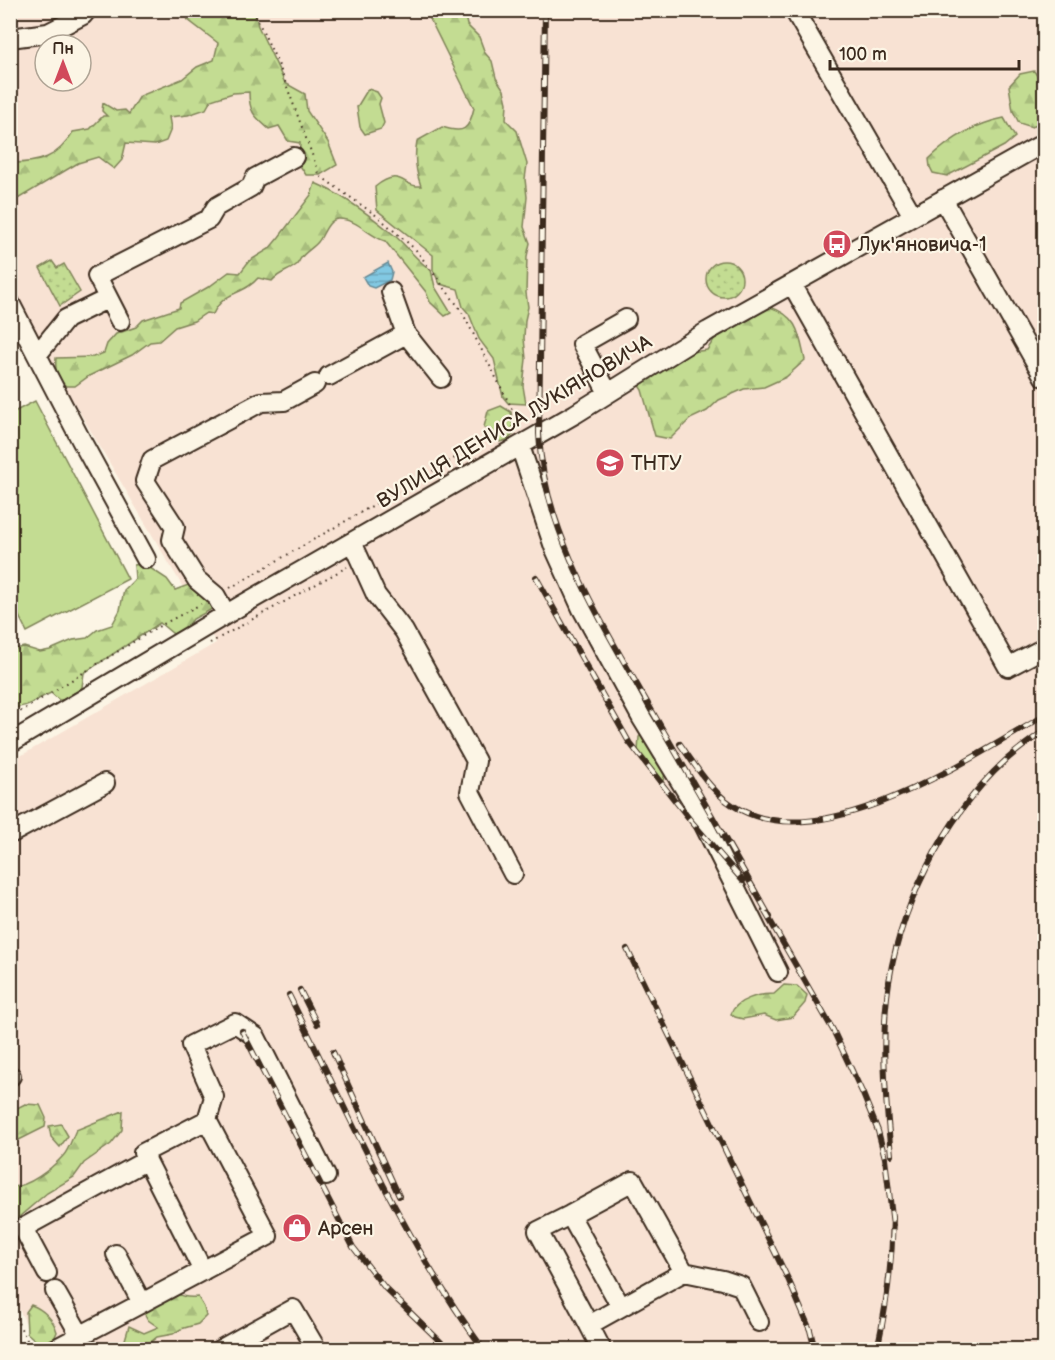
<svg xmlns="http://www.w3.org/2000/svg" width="1055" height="1360" viewBox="0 0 1055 1360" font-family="'Balsamiq Sans',sans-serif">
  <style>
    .built { fill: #f8e2d3; fill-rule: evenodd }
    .grass { fill: url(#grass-dots); stroke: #7f8358; stroke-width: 1.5 }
    .forest { fill: url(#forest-firs); stroke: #7f8358; stroke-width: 1.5 }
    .garden { fill: #c3dc92; stroke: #7f8358; stroke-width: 1.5 }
    .water { fill: url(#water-rules); stroke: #668994; stroke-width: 1.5 }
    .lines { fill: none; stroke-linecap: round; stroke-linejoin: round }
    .minor-casing { stroke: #3b2a1e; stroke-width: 22 }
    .path { stroke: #3b2a1e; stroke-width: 2; stroke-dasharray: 1.5 4.5; stroke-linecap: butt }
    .minor { stroke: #fcf5e5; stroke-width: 18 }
    .rail-casing { stroke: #3b2a1e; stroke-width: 6 }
    .rail { stroke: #fcf5e5; stroke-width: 4; stroke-dasharray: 11; stroke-linecap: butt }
    .labels { text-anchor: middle; stroke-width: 4.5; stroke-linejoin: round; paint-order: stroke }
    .poi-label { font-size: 20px; fill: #3b2a1e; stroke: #fcf5e5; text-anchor: start }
    .street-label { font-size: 20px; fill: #3b2a1e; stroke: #fcf5e5 }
  </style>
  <defs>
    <pattern id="grass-dots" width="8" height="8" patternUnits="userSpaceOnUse" patternTransform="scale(1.5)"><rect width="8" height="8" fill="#c3dc92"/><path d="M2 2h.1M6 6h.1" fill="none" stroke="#a8bd7d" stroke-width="1.8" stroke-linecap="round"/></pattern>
    <pattern id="forest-firs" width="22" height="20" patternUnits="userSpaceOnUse" patternTransform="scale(1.5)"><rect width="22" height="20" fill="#c3dc92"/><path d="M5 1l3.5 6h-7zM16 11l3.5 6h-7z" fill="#a8bd7d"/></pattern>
    <pattern id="water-rules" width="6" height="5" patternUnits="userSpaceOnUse" patternTransform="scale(1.5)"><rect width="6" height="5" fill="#82c9e3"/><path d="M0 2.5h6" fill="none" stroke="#6ca3b7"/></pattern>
  </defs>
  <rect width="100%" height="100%" fill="#fcf5e5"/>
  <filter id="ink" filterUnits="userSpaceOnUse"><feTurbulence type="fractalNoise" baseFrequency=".0167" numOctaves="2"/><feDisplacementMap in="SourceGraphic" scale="12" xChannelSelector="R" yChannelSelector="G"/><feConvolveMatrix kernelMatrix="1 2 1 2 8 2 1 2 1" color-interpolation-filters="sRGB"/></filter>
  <g filter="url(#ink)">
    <!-- built -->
    <path class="built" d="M11,11H1044V1349H40L11,1295L10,762L216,643L11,296ZM45,45H81V81H45Z"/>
    <!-- grass -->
    <path class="grass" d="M52,261L57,268L64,264L80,292L60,306L40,268Z
      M706 279a18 18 0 1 1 36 0a18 18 0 1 1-36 0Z"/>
    <!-- forest -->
    <path class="forest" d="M185,11H255L258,26L285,83L305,94L307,111L328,142L337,165L320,175H306L299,164L300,143L288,141L279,126L269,129C254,116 249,112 249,92L233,93L211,100L206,109L188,115L169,117L171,129L166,141L155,145L126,143L122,160L114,169L98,157L78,163L11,203V163C39,163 58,158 73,132L90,129L103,116H107L102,111L103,103L116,111L125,110L129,114L140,96L182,79L197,67L214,60L218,43L188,20Z
      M426,11H448L450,13L465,16L467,25L479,37L485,53L492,61L496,78L504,90L507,103L506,120L517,131L527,164L525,179L527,197L524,227L530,243L527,256L526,293L528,307L525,320L524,338L526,359L523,386L526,404L508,403L503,397L494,359L479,339L469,314L463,307L458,289L440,284L433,270V255L377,210L375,187C401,166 403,188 421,186C415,170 414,157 417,141L442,127C464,134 469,130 474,108Z
      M1034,71L1038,77L1044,78V122L1032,127L1019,123L1013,111L1009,86L1020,74Z
      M368,89L377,92L381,98L379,104L384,123L381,129L365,134L360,127L357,107Z
      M1004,118L1015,137L1004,146L947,176L933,173L930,167L929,159C951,138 974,124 1004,118Z
      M315,183C343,195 370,215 394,235C407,246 417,261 431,270L435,287L451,313L445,316L430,302L426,292L385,241C369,236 357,219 339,219C327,219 324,235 318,242C313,248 305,252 301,258C298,262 299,263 295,266C286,273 281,271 272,281L258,278C243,296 224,290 213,314L206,313L194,321L175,327L159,341L150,342L132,355L89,376L75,386H66C56,378 55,370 56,358L93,357L104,353L107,344L116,334L136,327L143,320L179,308L180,303L210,286L229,272L240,273L249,261L269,249L279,237L311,195Z
      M770,307C798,316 799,334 805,360L786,377L764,387L744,389L719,400L707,411L690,419L670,439L655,436L642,390L636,381L675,354L707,350L721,329L744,322Z
      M501,406L511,412L514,434L507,440L500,442L492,431L484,427L488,411Z
      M144,564L167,579L175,590L191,584L208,599L212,609L193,619L185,630L173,634L160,623L84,673L82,687L74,699L59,700L51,693C33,700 31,707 11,708L10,650L24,647L40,652L50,650L73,640L87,638L97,630L112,625L120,610L124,590L135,579L134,565Z
      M644,732L665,773L663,781C652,775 646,761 638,751L639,737Z
      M784,985L797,986L807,995L805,1003L793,1017L776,1020L764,1015L743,1019L735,1017L731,1014C736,999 760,994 774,994Z
      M25,1104L40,1105L46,1118L45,1127L11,1144V1111Z
      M123,1111L122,1130L111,1144L84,1163L74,1177L47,1193L13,1222L11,1221V1187C29,1187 51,1169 63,1156C69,1150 72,1138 76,1130Z
      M61,1124L68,1136L60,1147L51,1137L49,1126Z
      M172,1290C181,1297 187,1298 198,1297L204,1307L206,1316L198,1324L181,1329L173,1334L157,1337L142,1349L122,1350L129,1326L144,1333L158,1327L148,1320L141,1307Z
      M31,1305C43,1309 54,1320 57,1332L53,1341L42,1346L27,1333L26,1312Z"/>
    <!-- garden -->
    <path class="garden" d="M35,401L128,579L27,632L11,600L10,414Z"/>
    <!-- water -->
    <path class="water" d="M388,263L392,272L390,280L374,288L368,286L363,277Z"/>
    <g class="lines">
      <!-- minor casing -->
      <g class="minor-casing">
        <path id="minor" d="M794,10L913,216
          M10,38L48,33L83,15L87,10
          M943,199L1044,377
          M792,284L1008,667L1044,648
          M391,292L406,334L441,378
          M10,303L81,440L146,559
          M120,321L97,276L209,219L216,207L251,187L255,178L294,157
          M37,355L66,319L107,299
          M329,376L406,334
          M608,393L582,344L626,319
          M520,446L554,547L582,609L641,717L691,799L778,972
          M352,542L376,595L404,631L476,761L470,792L513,874
          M226,614L216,596L197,580L172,540L175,527L145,481L152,460L261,402L284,401L315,384
          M10,743L242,605L575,414L708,331L1044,143
          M10,834L105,783
          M10,1076H11
          M570,1215L538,1231L589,1325
          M203,1271L143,1153L207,1120
          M47,1273L23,1228L147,1160
          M55,1291L80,1335
          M142,1303L268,1236L209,1124L207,1120L214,1097L191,1045L235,1023L256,1037L326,1176
          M621,1307L570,1215L633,1181L684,1272
          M53,1350L142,1303L116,1254
          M219,1350L293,1309L317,1350
          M602,1350L589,1325L684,1272L723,1280L741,1286L759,1322"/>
      </g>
      <!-- path -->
      <path class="path" d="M253,10L280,68L320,176L377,216L416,250L461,310L522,428
        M230,588L455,458
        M210,643L347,567
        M10,718L156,628L201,604
        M10,1307L32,1350"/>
      <!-- minor -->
      <use href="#minor" class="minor"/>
      <!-- rail casing -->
      <g class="rail-casing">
        <path id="rail" d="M545,10L539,434C543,533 605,627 652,711C691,779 730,848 770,917
          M536,577L629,742L691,821L743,881
          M680,744C697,768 714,797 741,810C827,855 970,758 1044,716
          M764,910L833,1030L863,1094L878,1131L885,1158L893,1225
          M627,949L789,1281L810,1330L815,1350
          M300,990L317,1024
          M289,995C349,1115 404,1241 484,1350
          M242,1031L353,1247L385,1288L449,1350
          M333,1052L399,1196
          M891,1155C886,1103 881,1049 887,997C896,913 943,818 1005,761C1017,750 1031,740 1044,731
          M877,1350C887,1305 892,1263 893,1218"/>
      </g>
      <!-- rail -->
      <use href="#rail" class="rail"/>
    </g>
  </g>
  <!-- icons -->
  <defs>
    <g id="bus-disc" transform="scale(1.5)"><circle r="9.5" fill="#d1495b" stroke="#fcf5e5"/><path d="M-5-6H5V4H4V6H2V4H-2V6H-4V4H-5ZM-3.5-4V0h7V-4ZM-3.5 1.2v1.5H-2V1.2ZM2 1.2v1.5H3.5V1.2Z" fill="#fff"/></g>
    <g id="university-disc" transform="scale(1.5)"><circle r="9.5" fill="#d1495b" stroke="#fcf5e5"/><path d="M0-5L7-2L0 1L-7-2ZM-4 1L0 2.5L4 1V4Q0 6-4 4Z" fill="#fff"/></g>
    <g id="shop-disc" transform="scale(1.5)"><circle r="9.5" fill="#d1495b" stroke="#fcf5e5"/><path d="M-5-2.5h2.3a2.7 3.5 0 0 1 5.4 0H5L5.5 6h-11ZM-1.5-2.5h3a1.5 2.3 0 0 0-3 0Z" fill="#fff"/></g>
  </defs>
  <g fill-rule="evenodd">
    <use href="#bus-disc" x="837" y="244"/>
    <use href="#university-disc" x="610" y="463"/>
    <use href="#shop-disc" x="297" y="1228"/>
  </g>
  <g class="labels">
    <!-- poi labels -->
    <g class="poi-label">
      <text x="858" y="251">Лук'яновича-1</text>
      <text x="631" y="470">ТНТУ</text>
      <text x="318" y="1235">Арсен</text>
    </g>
    <!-- street labels -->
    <g class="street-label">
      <text transform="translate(514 421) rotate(-31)" y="7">ВУЛИЦЯ ДЕНИСА ЛУКІЯНОВИЧА</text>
    </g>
  </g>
  <!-- margin -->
  <rect width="1055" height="1360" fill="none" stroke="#fcf5e5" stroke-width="36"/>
  <rect x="18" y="18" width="1019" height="1324" fill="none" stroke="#3b2a1e" stroke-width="2" filter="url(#ink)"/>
  <!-- north arrow -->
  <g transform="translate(63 63)"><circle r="28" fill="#fcf5e5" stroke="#afa495" stroke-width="1.5"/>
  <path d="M0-4.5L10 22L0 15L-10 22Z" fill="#d1495b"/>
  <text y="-9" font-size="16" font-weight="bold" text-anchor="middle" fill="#3b2a1e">Пн</text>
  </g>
  <!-- scale -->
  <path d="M830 60v9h189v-9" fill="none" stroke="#3b2a1e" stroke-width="3"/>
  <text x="839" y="60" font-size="18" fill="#3b2a1e" stroke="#fcf5e5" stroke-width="4.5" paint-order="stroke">100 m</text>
</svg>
